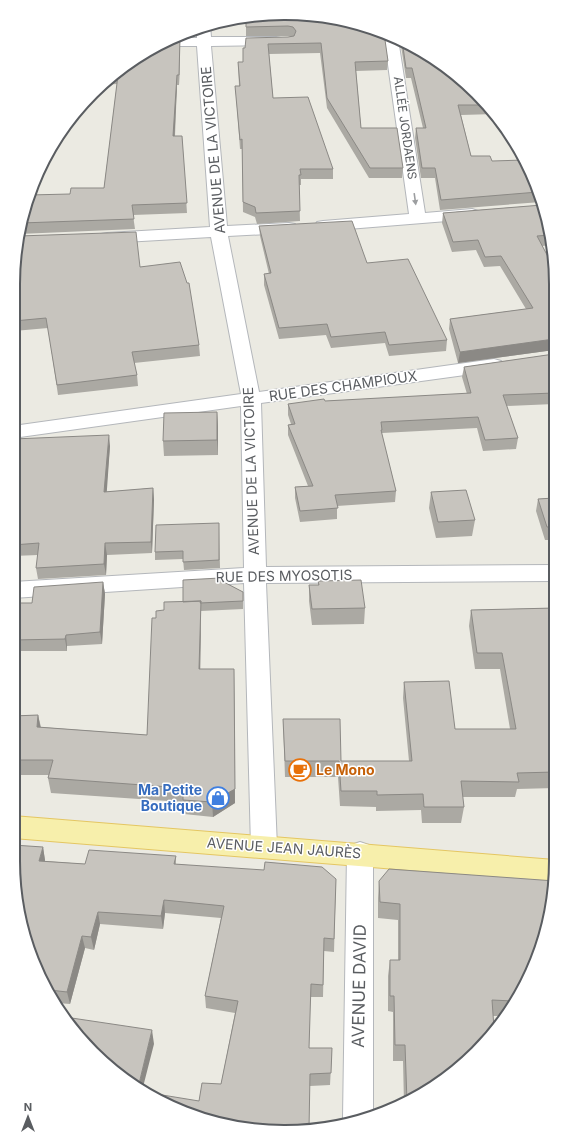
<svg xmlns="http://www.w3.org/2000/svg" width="569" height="1145" viewBox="0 0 569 1145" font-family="Inter,sans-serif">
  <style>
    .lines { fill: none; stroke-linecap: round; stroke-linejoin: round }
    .minor-casing { stroke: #b4b7bb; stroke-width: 2 }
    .major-casing { stroke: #e4c662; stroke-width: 2 }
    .minor { fill: #fff; fill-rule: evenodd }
    .major { fill: #f7efab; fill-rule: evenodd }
    .wall { fill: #aba9a3 }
    .shaded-wall { fill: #8b8985 }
    .building { fill: #c7c4be; stroke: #8b8985 }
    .oneway { fill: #9c9ea0 }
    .labels { text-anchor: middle; stroke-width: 3; stroke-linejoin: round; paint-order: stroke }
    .far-street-label { font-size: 12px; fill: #5a5d61; stroke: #fff }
    .street-label { font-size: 14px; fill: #5a5d61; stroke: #fff }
    .food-label { font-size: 14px; font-weight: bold; fill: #c56008; stroke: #fff; text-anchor: start }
    .shop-label { font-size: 14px; font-weight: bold; fill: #366cbe; stroke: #fff; text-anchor: end }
    .near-street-label { font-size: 17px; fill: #5a5d61; stroke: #fff }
    .rim { fill: none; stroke: #5a5d61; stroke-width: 2 }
  </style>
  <rect width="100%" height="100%" fill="#ebeae2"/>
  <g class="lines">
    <!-- minor casing -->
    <g class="minor-casing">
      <path id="minor" d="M210,25L211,37H276L281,38L283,41L281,44L276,45L211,46L227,226L289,223L295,224L297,228L295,232L289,233L228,236L259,392L494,359L501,361L503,365L501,369L494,371L261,403L266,567L555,565V581L266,583L277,847L273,855L264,858L255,855L251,847L244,583L13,598V582L244,568L241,406L13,438V426L241,394L211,237L107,243L101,242L99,238L101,234L107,233L210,227L197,46H165L160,44L174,38H197V27Z
        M386,34L398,39L425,213L472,209L478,211L480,214L478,217L472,219L323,231L317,230L315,226L317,222L323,221L409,214L384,36Z
        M360,842L369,845L373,853V1113L344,1122L343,1118L347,853L351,845Z"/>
    </g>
    <!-- major casing -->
    <g class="major-casing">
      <path id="major" d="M13,816L555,860V882L13,838Z"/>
    </g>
    <!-- minor -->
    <use href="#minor" class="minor"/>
    <!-- major -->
    <use href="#major" class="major"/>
  </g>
  <!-- wall -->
  <path class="wall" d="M246,16L355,22L385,34H384L388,61L387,70L356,71L361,128L403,168L402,178H369L327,108L320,53L269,54L273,98L333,169V179H301V185H299L300,221L257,224L255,217L243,212L242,149H240L236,95L235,86H239L238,62H243V48H245L292,36H246Z
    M180,38V48L179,85H177L175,136H182L187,213L133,215L135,229L19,234L22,214L70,194L104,188L117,84L101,85L105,81L149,49Z
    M400,39L404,41L450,69L495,114L461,115L471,156L492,161L535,181L541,202L440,210L435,178H421L415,138L416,128H423L411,78H406Z
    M542,205L553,245L542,246L554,268V350L458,363L449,329L450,319L526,309L500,266L484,267L476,250L452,252L442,223L443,213Z
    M259,226L367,263L447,340L446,351L389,356L385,343L331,348L326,335L279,339L264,285V274H269L260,236Z
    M14,267H140L199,345L200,356L134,363L137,375L138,386L58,395L48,328L14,331Z
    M554,354V404L506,406L518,438L516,449L483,451L477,428L382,433V435L396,491L395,502L337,506V519L300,522L295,498V487L308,486L288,435V425L291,424L288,415V404L325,401L467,394L462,377L464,367Z
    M217,412L218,427V455L164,456L163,441Z
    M13,439L110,446L106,492L153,488L154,500L152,553L107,555L106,575L38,579L36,568L38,555L13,556Z
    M431,492L475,520L472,536L436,538L429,508Z
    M554,498V540H545L536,511L538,499Z
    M219,523L220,568L184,570L183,559L155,560V552Z
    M220,580L243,592V609L201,611L200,669H234L235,803L213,817L184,814L183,802L51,793L48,778L49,775H13V716L38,715L41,727L147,735L156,618L164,610L183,602Z
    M318,581L365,608L364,624L312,625L309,601V585H318Z
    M103,582L105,594L102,644L67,646V651H13V603H32Z
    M555,608V788L517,789L515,797H462L464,807L461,823H422L421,810L376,811V807L340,806L338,777H285L283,719L341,761H409L403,698L404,682L455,729H510L500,669H475L469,626L471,610Z
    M43,847L45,861L85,864L176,856V864L336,879L334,952L324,951L323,997H310L309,1048H332L330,1085L310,1086L199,1101L221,1084L235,1013L206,1008L205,996L221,918L165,913L163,929L100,924L94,950L85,948L70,1004L57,1003L27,948Z
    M379,881L528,980L502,1016H493L477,1052L404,1104L403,1061H393V1012L388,1011V976L390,960H398V920L378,918V898Z"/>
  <!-- shaded-wall -->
  <path class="shaded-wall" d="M180,38V48L179,85V75Z
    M177,75V85L174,146L173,136Z
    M554,339V350L458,363L460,352Z
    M217,412L218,427V455L217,440Z
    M109,435L110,446L106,503L104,492Z
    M153,488L154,500L152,553L151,542Z
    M105,543L107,555L106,575L104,564Z
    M103,582L105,594L102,644L100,632Z
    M201,601V616L200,684L199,669Z
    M66,635L67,646V651L65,639Z
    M234,669L235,803L213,817L212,802Z
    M38,715L41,730L37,727Z
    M43,847L45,860L42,874L39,861Z
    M164,900L165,913L163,929L161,916Z
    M98,912L100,924L94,950L91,937Z
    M82,936L85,948L70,1004L67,992Z
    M152,1030L154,1044L142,1091L138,1088Z"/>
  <!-- building -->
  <path class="building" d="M302,14L355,22L384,33L388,61L355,62L361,128H397L403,168H370L327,98L321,43L268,44L273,98L308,97L333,169H300L301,175H299L300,211L256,213L255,207L243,202L242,139L240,140L235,86H240L238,62H243V48H245L246,38L288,37L294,36L296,31L293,27L288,26L246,27V16L249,15Z
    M173,38H180L179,75H177L173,136H182L187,203L132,205L134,219L21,223L22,214L29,195L70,194L71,188H104L118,75H113L149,49Z
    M402,40L404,41L450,69L485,105H458L471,156H490L492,161L524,160L535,181L538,192L441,200L435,168H422L416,128H426L412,68H406Z
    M542,205L550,235L537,236L554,268V339L460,352L450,319L533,308L501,256L485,257L478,240L453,242L443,213Z
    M352,221L367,263L408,259L447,340L389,345L385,332L331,337L327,324L279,328L264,274L271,273L259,226Z
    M136,232L140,267L180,262L187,283H189L199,345L132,352L137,375L57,385L46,318L14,321V267L19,236Z
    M554,354V393L503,395L518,438L485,440L478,417L381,422L382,430H381L396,491L335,495L338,508L300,511L295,487L313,486L288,425L295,424L288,404L324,399L325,401L471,393L464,367Z
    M217,412V440L163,441L164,413Z
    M109,435L104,492L153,488L151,542L105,543L104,564L36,568L39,543L13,545V439Z
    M466,490L475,520L438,522L431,492Z
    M554,498V527H547L538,499Z
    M219,523V560L183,562V551L155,552L156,525Z
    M220,578V580L243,592V601L200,603L201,601L183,602V580Z
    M361,580L365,608L312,609L309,585H319L318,581Z
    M103,582L100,632L66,635L65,639L13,640V603H32L34,587Z
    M201,601L199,669H234L235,789L212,802L183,800V788L48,778L53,760H13V716L38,715L37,727L147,735L152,618H156V611L164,610V602Z
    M555,608V772L517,773L519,782L461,781L464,807H424L423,794L377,795V791H341L339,761H285L283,719H340L341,761H412L404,682L449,681L455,729H516L502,653H477L471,610Z
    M13,845L43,847L39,861L85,864L89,850L176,856L174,864L264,870L265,862L322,867L336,879L334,939L324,938L323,985L311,984L309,1048H332L331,1073L310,1074L309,1129L231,1127L149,1096L144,1092L199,1101L202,1083L221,1084L238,1001L205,996L224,906L164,900L161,916L98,912L91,937L82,936L67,992L50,990L27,948L13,860Z
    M389,869L555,881L547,931L528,980L513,1001L492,1000L494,1028L477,1052L407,1102L405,1045H395L394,996H390V960H400V904L380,902L379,881Z
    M65,1017L152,1030L138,1088L105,1064L69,1026Z"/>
  <!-- one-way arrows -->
  <defs><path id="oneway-solid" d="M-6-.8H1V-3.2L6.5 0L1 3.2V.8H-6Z"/></defs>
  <use class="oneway" href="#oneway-solid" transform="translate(415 199) rotate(82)"/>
  <!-- icons -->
  <defs>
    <g id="cafe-ring" transform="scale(1.15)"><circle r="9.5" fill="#fff" stroke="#e8710a" stroke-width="1.5"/><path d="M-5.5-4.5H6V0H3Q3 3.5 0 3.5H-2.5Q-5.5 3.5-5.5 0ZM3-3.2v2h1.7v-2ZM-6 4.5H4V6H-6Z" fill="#e8710a"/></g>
    <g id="shop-ring" transform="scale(1.15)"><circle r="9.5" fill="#fff" stroke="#3f7fe0" stroke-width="1.5"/><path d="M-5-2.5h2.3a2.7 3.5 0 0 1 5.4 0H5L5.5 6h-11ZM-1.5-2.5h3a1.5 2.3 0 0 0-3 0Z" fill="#3f7fe0"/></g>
  </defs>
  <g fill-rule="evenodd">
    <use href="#cafe-ring" x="300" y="770"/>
    <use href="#shop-ring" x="218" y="798"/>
  </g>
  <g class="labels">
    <!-- far-street labels -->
    <g class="far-street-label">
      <text transform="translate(405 128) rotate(82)" y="4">ALLÉE JORDAENS</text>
    </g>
    <!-- street labels -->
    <g class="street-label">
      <text transform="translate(213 150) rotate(-95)" y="5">AVENUE DE LA VICTOIRE</text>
      <text transform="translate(343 386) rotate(-8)" y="5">RUE DES CHAMPIOUX</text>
      <text transform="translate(251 471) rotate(-92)" y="5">AVENUE DE LA VICTOIRE</text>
      <text transform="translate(284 576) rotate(-1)" y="5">RUE DES MYOSOTIS</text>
      <text transform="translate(284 848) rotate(4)" y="5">AVENUE JEAN JAURÈS</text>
    </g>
    <!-- food labels -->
    <g class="food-label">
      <text x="316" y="775">Le Mono</text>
    </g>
    <!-- shop labels -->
    <g class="shop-label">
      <text x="202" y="795">Ma Petite<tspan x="202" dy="16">Boutique</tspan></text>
    </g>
    <!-- near-street labels -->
    <g class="near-street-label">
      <text transform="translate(359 986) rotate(-89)" y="6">AVENUE DAVID</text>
    </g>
  </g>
  <!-- crop -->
  <path d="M0 0H569V1145H0ZM284 20H285A264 264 0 0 1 549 284V861A264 264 0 0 1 285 1125H284A264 264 0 0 1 20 861V284A264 264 0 0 1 284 20Z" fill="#fff" fill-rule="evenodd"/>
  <path class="rim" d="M284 20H285A264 264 0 0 1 549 284V861A264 264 0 0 1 285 1125H284A264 264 0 0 1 20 861V284A264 264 0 0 1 284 20Z"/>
  <!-- north arrow -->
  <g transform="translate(28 1117)" stroke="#ffffff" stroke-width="3" paint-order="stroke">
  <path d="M0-3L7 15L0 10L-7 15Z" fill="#5a5d61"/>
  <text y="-6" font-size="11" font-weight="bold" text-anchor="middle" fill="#5a5d61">N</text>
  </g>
</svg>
